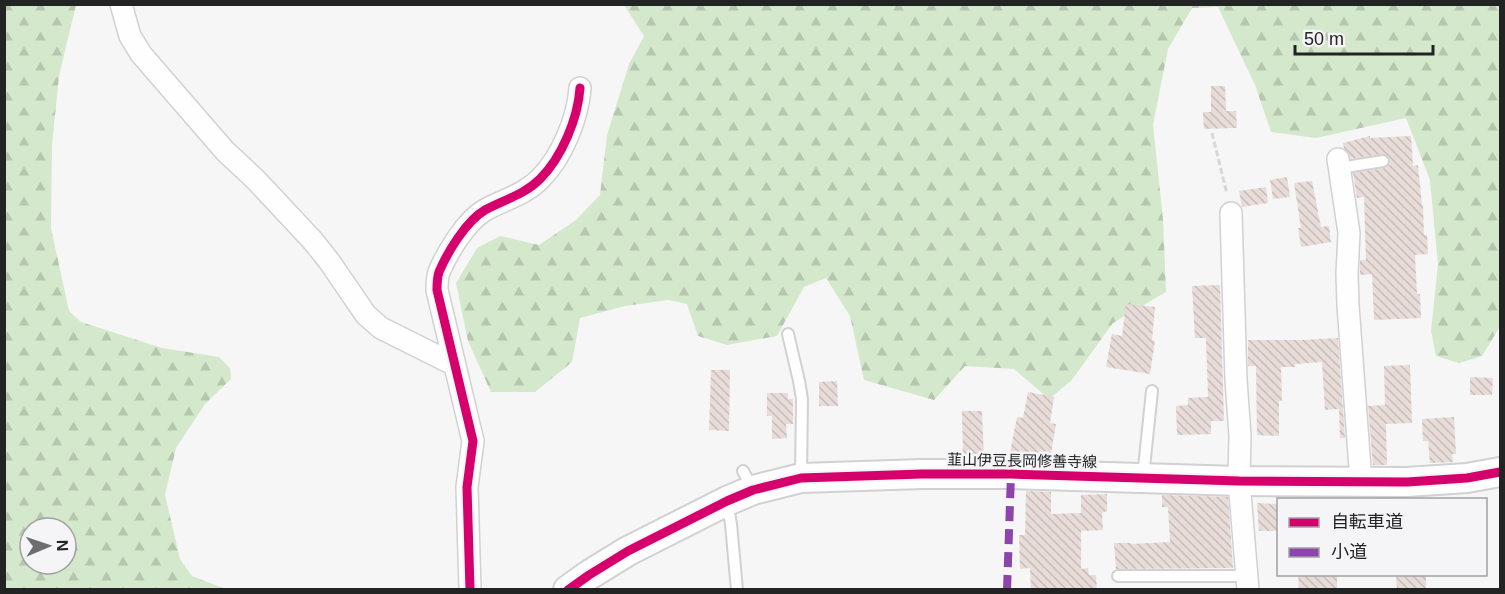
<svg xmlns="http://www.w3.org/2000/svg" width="1505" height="594" viewBox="0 0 1505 594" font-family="Arial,'Noto Sans JP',sans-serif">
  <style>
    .forest { fill: url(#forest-firs); fill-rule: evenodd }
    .building { fill: url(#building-back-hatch) }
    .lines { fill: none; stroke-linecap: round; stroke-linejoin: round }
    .lane-casing { stroke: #d1d1d1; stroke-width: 14 }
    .street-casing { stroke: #d1d1d1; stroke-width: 24 }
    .secondary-casing { stroke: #d1d1d1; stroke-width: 32 }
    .path { stroke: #d7d7d7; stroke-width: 3; stroke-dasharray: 6 3; stroke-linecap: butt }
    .lane { stroke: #fefefe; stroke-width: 10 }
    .street { stroke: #fefefe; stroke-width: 21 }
    .secondary { stroke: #fefefe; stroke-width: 28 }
    .quiet { stroke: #8e44ad; stroke-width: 8; stroke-dasharray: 15 8; stroke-linecap: butt }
    .cycleway-casing { stroke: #f5f5f7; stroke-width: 13 }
    .cycleway { stroke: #d6006c; stroke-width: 9 }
    .labels { text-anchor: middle; stroke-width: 5; stroke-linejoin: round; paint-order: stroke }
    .street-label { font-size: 15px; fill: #222323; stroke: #f5f5f7 }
  </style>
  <defs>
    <pattern id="forest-firs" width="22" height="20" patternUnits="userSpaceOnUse" patternTransform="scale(1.5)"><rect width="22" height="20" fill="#d4e8cc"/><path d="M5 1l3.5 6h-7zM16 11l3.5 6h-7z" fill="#b6c7af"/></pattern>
    <pattern id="building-back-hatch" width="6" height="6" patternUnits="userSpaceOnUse" patternTransform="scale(1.5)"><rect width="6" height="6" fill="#e8dcd9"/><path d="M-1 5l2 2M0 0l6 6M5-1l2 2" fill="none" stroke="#c7bcba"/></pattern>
  </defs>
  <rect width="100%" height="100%" fill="#f6f6f6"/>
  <!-- forest -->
  <path class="forest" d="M4,5H76L59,76L52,145L51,228L69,311L81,322L162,348L219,357L230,368L231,379L205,404L176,448L165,495L180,559L192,576L223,588L231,589H5ZM30,528H66V564H30Z
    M624,5H1500L1499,328L1482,356L1459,363L1436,356L1431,331L1438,264L1430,180L1406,118L1316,138L1271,132L1255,85L1218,7L1192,8L1168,49L1153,125L1163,219L1166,292L1113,323L1071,381L1049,399L1014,369L965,366L934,400L864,380L850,316L826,278L804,287L777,336L727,345L698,336L687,304L668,300L625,306L580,318L572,362L535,392H491L468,341L456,283L477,248L500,236L539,245L576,220L600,195L607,135L629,64L644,36Z"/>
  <!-- building -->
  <path class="building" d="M1211,86H1225L1226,111H1236L1237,128L1204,129L1203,112H1211Z
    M1370,136V138L1411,136L1413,166L1418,165L1422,205H1423L1424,235H1427L1428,254L1415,255L1417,294H1420L1421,318L1374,320L1372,274L1360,275V260H1366L1364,197L1357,198L1353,173L1385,168L1390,164V160L1388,156L1382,154L1351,159L1348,152L1344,148L1343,143Z
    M1287,177L1290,197L1273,199L1270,180Z
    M1312,181L1321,227L1329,226L1331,242L1301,247L1298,228H1301L1294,183Z
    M1266,187L1268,203L1242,207L1239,191Z
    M1220,285L1224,421H1211V434L1177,435L1176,406L1188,405V398L1208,397L1206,338H1195L1192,286Z
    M1126,304L1155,307L1152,340L1155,341L1150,374L1106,367L1112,334L1122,336Z
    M1338,338L1345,438H1340L1339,409L1325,410L1322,362L1295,364V367H1281L1282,401H1279V436L1257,435L1256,366H1248V340H1301Z
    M1410,365L1412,423L1386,424L1387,465H1373L1368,406L1385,405L1384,366Z
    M711,370H730L729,431L709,430Z
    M1470,377L1493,378L1492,395H1470Z
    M837,381L838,406H819V382Z
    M1028,392L1054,397L1050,423L1056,424L1050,459L1039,458L1010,453L1017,417L1023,418Z
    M767,393H788V399H793V424H786L787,438L772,439V416H767Z
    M962,411H982L984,458H963Z
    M1454,417L1456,454H1452L1453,462L1430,463L1428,441H1423L1422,419Z
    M1026,491L1051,492V514L1081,513V495L1107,494V511L1102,513L1103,530L1081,531V569L1088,568L1089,575H1096L1097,590H1031L1030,568L1020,569L1019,535H1025Z
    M1162,495L1228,497L1233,568L1116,569L1114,543H1131V544L1170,542L1168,507H1162Z
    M1257,503L1278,504V531H1259Z
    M1298,574H1337V590H1299Z
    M1396,574H1426V590H1397Z"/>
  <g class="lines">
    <!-- lane casing -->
    <g class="lane-casing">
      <path id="lane" d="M1340,168L1383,161
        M788,334L799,381L802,399L801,477
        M743,471L753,489
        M1143,477L1152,391
        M727,501L731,524L737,590
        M1118,576H1246"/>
    </g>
    <!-- street casing -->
    <g class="street-casing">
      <path id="street" d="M121,4L130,36L141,54L225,151L256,180L313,241L329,261L366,315L381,328L455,365
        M1338,159L1349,233L1347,274L1348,305L1361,482
        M1231,213L1236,380L1240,436L1239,481L1248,590
        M470,590L467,487L473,441L437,290C437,285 437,278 439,272C447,253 466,221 485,210C503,200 524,195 540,179C562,157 578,118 580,88"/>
    </g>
    <!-- secondary casing -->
    <g class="secondary-casing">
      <path id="secondary" d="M568,590L589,575L628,551L727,501L753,490L801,478L922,474H1011L1239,481L1407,482L1467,478L1500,472"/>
    </g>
    <!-- path -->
    <path class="path" d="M1212,133L1227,194"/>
    <!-- lane -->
    <use href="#lane" class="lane"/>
    <!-- street -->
    <use href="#street" class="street"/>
    <!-- secondary -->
    <use href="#secondary" class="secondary"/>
    <!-- quiet -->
    <path class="quiet" d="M1007,590L1011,474"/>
    <!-- cycleway casing -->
    <g class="cycleway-casing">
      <path id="cycleway" d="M470,590L467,487L473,441L437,290C437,285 437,278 439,272C447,253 466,221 485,210C503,200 524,195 540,179C562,157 578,118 580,88
        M568,590L589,575L628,551L727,501L753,490L801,478L922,474H1011L1239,481L1407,482L1467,478L1500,472"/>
    </g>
    <!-- cycleway -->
    <use href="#cycleway" class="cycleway"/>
  </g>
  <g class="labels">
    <!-- street labels -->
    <g class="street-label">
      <text transform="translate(1022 461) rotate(1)" y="5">韮山伊豆長岡修善寺線</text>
    </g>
  </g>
  <!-- border -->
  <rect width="1505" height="594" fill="none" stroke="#222323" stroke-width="12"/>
  <!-- legend -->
  <rect x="1277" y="498" width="210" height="78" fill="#f5f5f7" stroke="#a1a1a2" stroke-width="1.5"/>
  <rect x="1289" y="518" width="30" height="9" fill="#d6006c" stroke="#a1a1a2" stroke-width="1.5"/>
  <text x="1331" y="528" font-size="18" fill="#222323">自転車道</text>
  <rect x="1289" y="548" width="30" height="9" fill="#8e44ad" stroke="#a1a1a2" stroke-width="1.5"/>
  <text x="1331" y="558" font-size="18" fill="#222323">小道</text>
  <!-- north arrow -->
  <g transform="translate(48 546) rotate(88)"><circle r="28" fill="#f5f5f7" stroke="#a1a1a2" stroke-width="1.5"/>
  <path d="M0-4.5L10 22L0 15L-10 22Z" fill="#6c6d6d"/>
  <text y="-9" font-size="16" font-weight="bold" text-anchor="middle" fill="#222323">N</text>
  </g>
  <!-- scale -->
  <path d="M1295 45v9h138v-9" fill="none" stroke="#222323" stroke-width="3"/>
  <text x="1304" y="45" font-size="18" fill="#222323" stroke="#f5f5f7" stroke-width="4.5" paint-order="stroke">50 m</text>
</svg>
